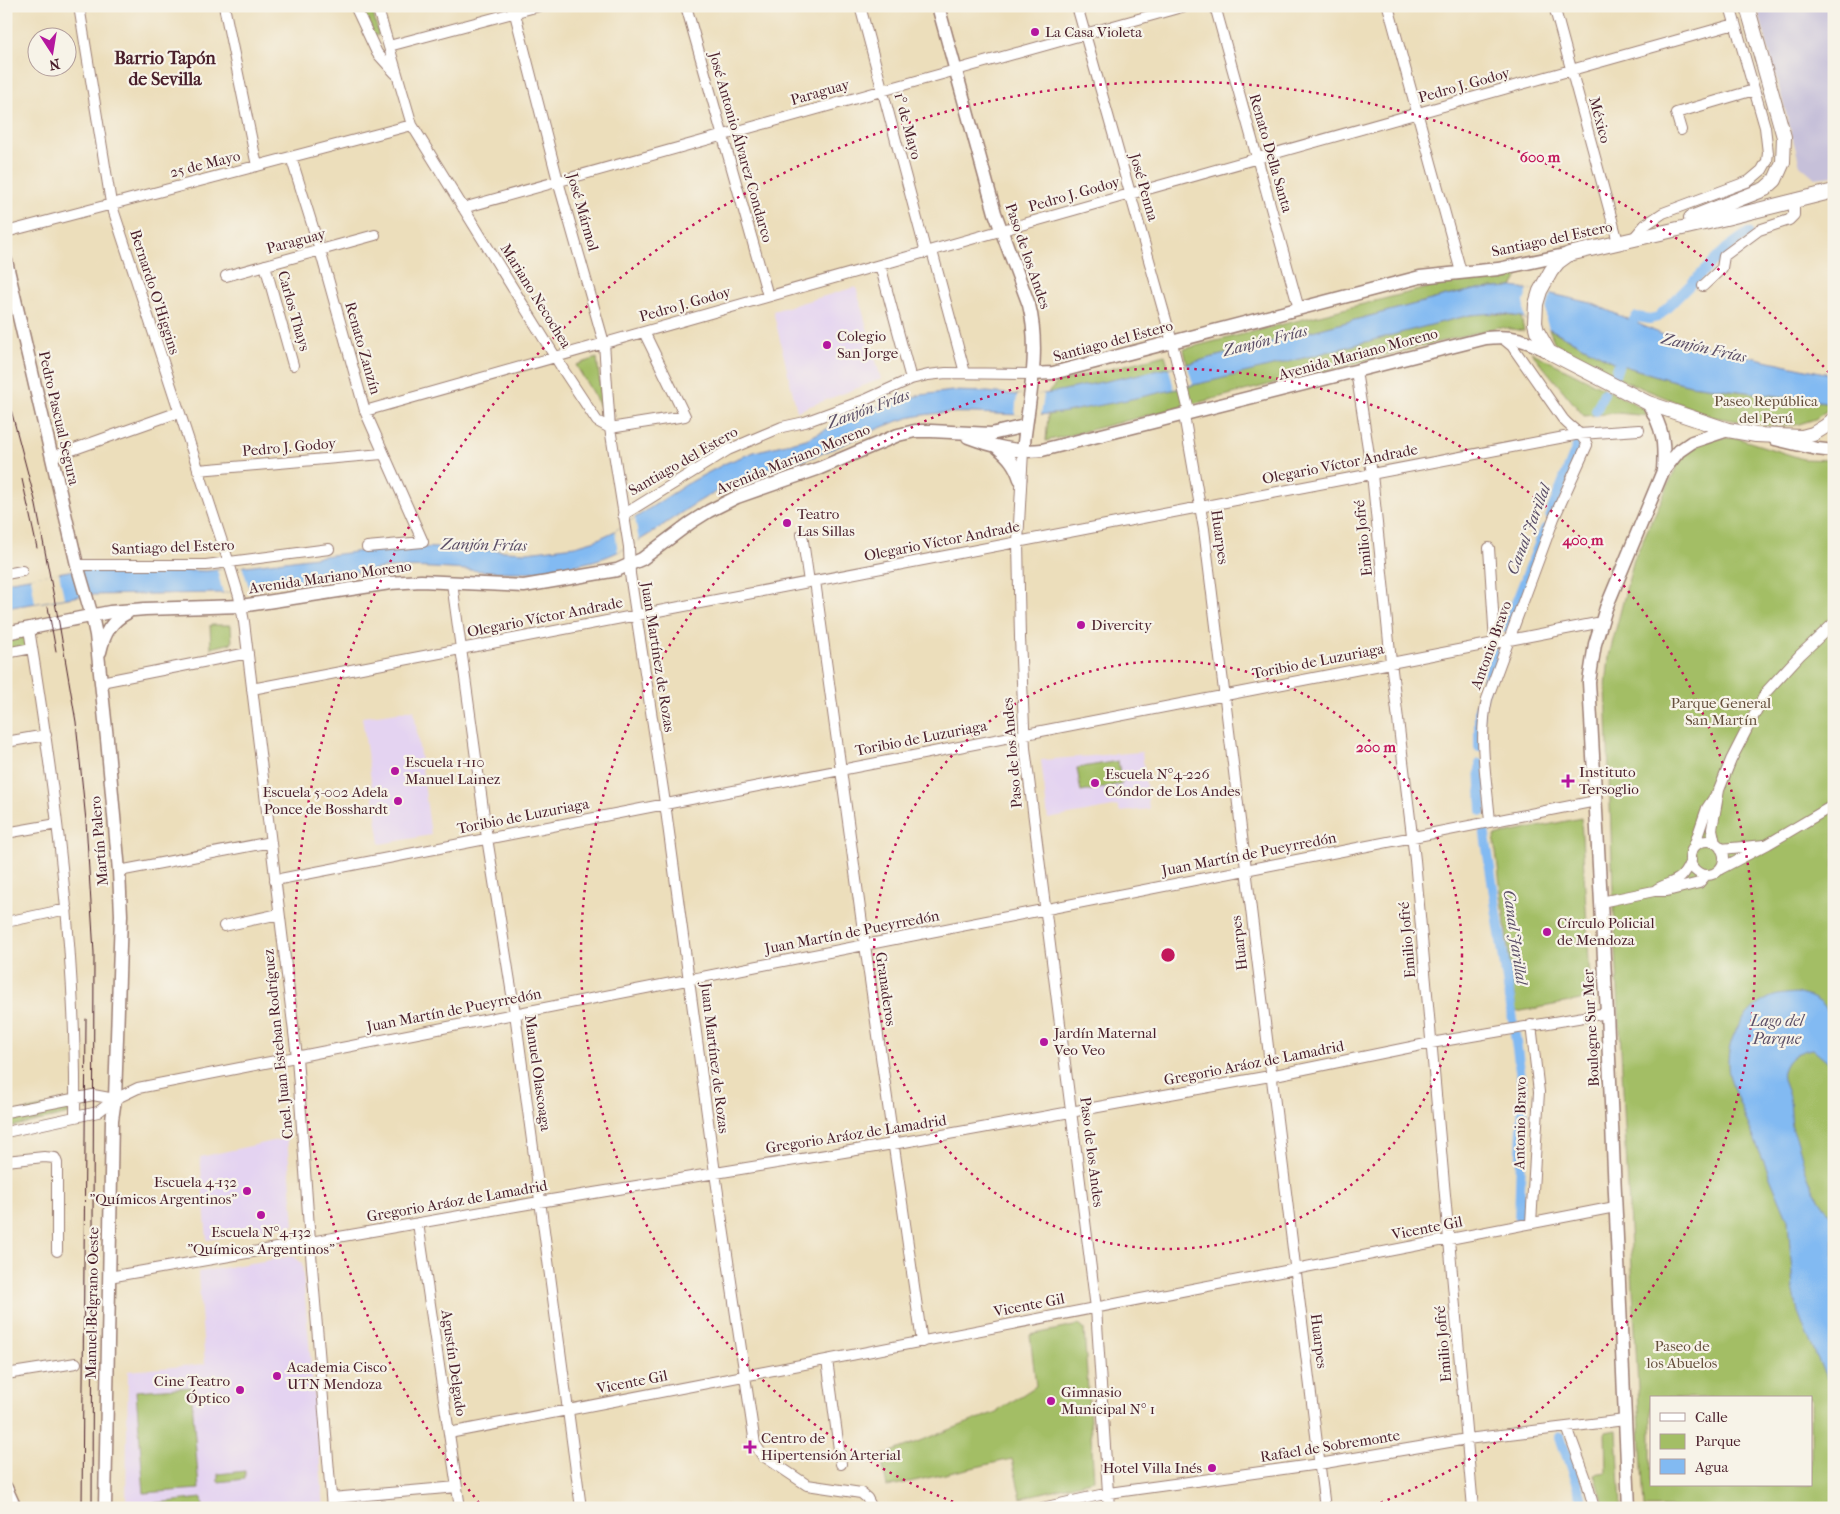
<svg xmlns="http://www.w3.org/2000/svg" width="1840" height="1514" viewBox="0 0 1840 1514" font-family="'IM FELL French Canon',serif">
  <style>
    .built { fill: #e4d3f1 }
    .industrial { fill: #c6c0d9 }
    .green { fill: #a3be65; stroke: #766e48; fill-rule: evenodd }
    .water { fill: #82baf2; stroke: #666c8e }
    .pier { fill: #ecdebb }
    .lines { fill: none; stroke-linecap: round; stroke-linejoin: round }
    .canal { stroke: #82baf2; stroke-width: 10 }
    .minor-casing { stroke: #9b7e73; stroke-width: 12 }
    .major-casing { stroke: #9b7e73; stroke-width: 15 }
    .highway-casing { stroke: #9b7e73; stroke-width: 16 }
    .minor { stroke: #fff; stroke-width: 10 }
    .major { stroke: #fff; stroke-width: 12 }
    .highway { stroke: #fff; stroke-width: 14 }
    .tram { stroke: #4a1f2b; stroke-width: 1 }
    .ring { fill: none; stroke: #c2185b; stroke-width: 2.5; stroke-dasharray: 2.5 5 }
    .poi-dot { fill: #b5179e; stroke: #f7f3e8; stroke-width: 2 }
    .labels { text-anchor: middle; stroke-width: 4.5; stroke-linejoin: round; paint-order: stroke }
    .poi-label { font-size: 15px; fill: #4a1f2b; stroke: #f7f3e8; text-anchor: start }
    .street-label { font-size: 15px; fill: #4a1f2b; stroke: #f7f3e8 }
    .park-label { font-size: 15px; fill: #654f3c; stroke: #f7f3e8 }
    .water-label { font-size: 16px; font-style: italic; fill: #5b4e67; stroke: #f7f3e8 }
    .quarter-label { font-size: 18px; font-weight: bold; fill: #4a1f2b; stroke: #f7f3e8 }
    .centre { fill: #c2185b; stroke: #f7f3e8; stroke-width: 2.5 }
    .ring-label { font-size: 15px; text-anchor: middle; font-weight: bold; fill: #c2185b; stroke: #f7f3e8; stroke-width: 4.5; stroke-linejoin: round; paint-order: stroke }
  </style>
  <rect width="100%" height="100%" fill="#f7f3e8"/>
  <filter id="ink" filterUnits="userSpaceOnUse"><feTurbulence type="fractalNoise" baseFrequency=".02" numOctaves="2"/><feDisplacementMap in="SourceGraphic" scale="10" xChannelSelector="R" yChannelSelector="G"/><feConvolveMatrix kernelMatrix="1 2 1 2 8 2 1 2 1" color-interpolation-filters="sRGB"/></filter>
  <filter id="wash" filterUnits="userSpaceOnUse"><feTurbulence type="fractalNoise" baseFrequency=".0096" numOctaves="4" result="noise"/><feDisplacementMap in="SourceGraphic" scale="20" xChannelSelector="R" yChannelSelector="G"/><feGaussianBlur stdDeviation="1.12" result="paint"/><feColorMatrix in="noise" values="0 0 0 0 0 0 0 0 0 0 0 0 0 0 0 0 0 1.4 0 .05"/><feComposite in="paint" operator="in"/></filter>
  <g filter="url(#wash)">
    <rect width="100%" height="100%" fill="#ecdebb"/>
    <!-- built -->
    <path class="built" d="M856,287L881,379L797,411L773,311Z
      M414,710L431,835L380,844L362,717Z
      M1142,752L1149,809L1120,812L1118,806L1048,819L1041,760Z
      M287,1138L294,1225L207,1240L200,1157Z
      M293,1256L302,1263L324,1508H126L128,1371L205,1364L198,1272Z"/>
    <!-- industrial -->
    <path class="industrial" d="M1757,6H1834V176L1815,178L1800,165Z"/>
    <!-- green -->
    <path class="green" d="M361,6H371L379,35L374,36Z
      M1520,273L1512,287L1479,289L1446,296L1187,364L1184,349L1467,278Z
      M1485,313L1521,317L1524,331L1498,327L1046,441L1048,415L1183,387L1470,315Z
      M1549,329L1618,364L1667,379L1691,385L1834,403L1829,409L1815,419L1796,425H1764L1713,417L1622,380L1555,344Z
      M1531,352L1641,407L1649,416L1617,413L1584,416Z
      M1165,355L1169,368L1047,394L1058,382Z
      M597,358L603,411L576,365Z
      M1716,438H1737L1803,459L1834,460V1508H1644L1613,890L1606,687L1609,656L1634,559L1684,451ZM1651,1398H1811V1485H1651Z
      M210,625H231L232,643L211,648Z
      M29,629L32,648L6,653V633Z
      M1118,761L1122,784L1081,792L1077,768Z
      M1581,818L1591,998L1516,1012L1494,836Z
      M70,1101L69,1114L6,1128V1115Z
      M1079,1325L1084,1329L1094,1480L1021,1498L1012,1459L887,1487L881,1456L996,1412L1036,1386L1030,1335Z
      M191,1387L199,1489L144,1493L136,1391Z
      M1617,1430L1621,1508H1605L1595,1474L1606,1472L1605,1432Z
      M245,1471V1479L218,1482V1474Z
      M202,1498L203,1508H140V1505Z"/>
    <!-- water -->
    <path class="water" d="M1512,287L1543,292L1591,303L1677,341L1834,375V403L1691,385L1667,379L1618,364L1544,326L1521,317L1495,313L1470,315C1336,349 1202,387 1066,412C1014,421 960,405 908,418C876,427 848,444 818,455C801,462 782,465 764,470C746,476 728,485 712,494C672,515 638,549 593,561C572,566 548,572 526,572C479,573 431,565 384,568L223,593L86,595L6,608V582L69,571L86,569L207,571L370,550L417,547L527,552L575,546L596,540L615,531L687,484L726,463L754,452L806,439L844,421L884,404L921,395L952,391L987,392L1029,396L1050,393L1187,364L1446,296L1479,289Z
      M1796,993C1802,995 1810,996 1815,999C1840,1013 1834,1046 1834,1070L1831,1065L1812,1049C1799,1051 1787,1057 1783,1071C1781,1080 1787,1088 1789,1097C1792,1108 1790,1120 1793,1131C1795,1136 1798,1141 1799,1146C1805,1172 1814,1198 1834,1218V1388L1825,1375L1807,1335L1798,1312L1793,1288L1788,1220L1733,1088C1731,1081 1728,1073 1728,1065C1727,1037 1744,1010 1769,998C1777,994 1787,994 1796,993Z"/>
    <!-- pier -->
    <path class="pier" d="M1528,289L1551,293L1546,309V320L1549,329L1524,318V302Z
      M1187,364L1193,384L1174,389L1169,368Z
      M1044,394L1041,416L1015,415L1017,395Z
      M635,518L639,541L618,552L615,531Z
      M242,566L250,590L223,593L217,570Z
      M59,572L64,598L35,603L31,577Z"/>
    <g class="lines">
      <!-- canal -->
      <path class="canal" d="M1633,321L1636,317L1650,319L1658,317L1727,248L1748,233
        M1615,375L1619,364
        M1596,411L1604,393
        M1550,515L1579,441
        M1506,628L1545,529
        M1479,747V709L1495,653
        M1480,764L1482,811
        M1484,828L1513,1020
        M1515,1035L1523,1091L1519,1220
        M1560,1437L1585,1508"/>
    </g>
  </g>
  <g filter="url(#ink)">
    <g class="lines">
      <!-- minor casing -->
      <g class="minor-casing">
        <path id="minor" d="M79,6L111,203L229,563L239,596L244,622L297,1057L310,1242L332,1508
          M224,6L257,166
          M355,6L377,53L395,73
          M377,6L412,125L564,371L597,421L610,428
          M513,6L558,181L604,343L610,428L629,547L630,574L665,803L715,1173L755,1444L762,1455L807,1485L861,1493L867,1498L872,1508
          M686,6L768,296
          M860,6L926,253
          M1077,6L1168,327L1188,407L1184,415L1204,529L1325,1508
          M1215,6L1299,309
          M1388,6L1461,272
          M1554,6L1618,242
          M389,46L539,6
          M1681,130L1676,113L1754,90
          M291,157L320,250L365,411L423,542L367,547
          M463,208L1185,6
          M6,232L412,125
          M1633,239L1645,225L1663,213L1749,181L1762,170L1767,161L1768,153L1765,127L1730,6
          M932,251L965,373
          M265,265L293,365
          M880,265L911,379
          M226,276L375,235
          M1703,286L1722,268L1724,256L1759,230L1789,220L1794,215V206L1792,201
          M1356,371L1372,474L1391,662L1415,860L1473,1508
          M365,411L1130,194L1735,24
          M610,428L685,416L644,332
          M1023,451L1018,542L1020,638L1025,748L1096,1308L1109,1508
          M52,457L179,412
          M198,470L382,454
          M623,515L728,450L782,427L805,422L865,400L911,379L928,375L946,373L1032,374
          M802,534L809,582
          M1489,548L1495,642
          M77,565H206L329,549
          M6,574L22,571
          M815,581L865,945L922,1342
          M452,583L487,838L515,1013L581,1508
          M29,629C55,790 77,953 75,1117
          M6,653L32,648
          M101,682L248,653
          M252,689L1580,434L1639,430
          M6,742L46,735
          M1490,822C1487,782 1478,739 1487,699L1554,518L1587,445C1583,433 1571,429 1563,419L1512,346L1501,337
          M6,833L57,824
          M1690 858a17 17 0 1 1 34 0a17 17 0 1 1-34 0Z
          M1715,843L1712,829L1719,790L1731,760L1766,692L1800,655L1834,623
          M1693,849L1707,808L1717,793
          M1721,849L1765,845
          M1720,869L1768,844L1834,805
          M119,871L271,842
          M275,880L1602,622
          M1657,889C1676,879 1682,883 1691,860
          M1601,902L1654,891H1667L1699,883L1706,875
          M6,922L67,909
          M224,926L279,914
          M6,1112L93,1095L115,1099
          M6,1132L98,1112L115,1099L138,1088L1596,801
          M6,1161L44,1157L55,1158L57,1163V1251
          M418,1223L460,1508
          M1531,1223L1539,1092L1531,1025
          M109,1277L539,1202L893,1144L1270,1076L1431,1043L1607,1013
          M827,1360L841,1464
          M6,1374L76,1363
          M1567,1427L1586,1479L1594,1508
          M449,1433L1615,1207
          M332,1498L457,1487
          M1042,1508L1109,1493L1319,1464L1467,1439L1625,1420"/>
      </g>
      <!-- major casing -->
      <g class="major-casing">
        <path id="major" d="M938,6L995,213L1029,305C1041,352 1028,403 1023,451
          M6,261L77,565L92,616L96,635L107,739L119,871L121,915L115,1099L112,1120L105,1508
          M1032,374L1053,373L1420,277L1498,269L1569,254
          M1648,403C1663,429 1665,441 1663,471
          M968,437C992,446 1016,453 1042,450L1486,338C1513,335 1526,340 1549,352
          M1775,439L1817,449L1834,451
          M997,447C1009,457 1015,464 1020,479
          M6,633L110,612L145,609L241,606L390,583L421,581L524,586L617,570L642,559L690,523L709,511L737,497L820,468L898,435L915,431H931L991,434L1025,426
          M100,652C104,634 111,621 127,613
          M6,1488L15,1508
          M1629,1508L1607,1013L1589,682L1595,644L1606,608L1663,471L1679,451L1692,442L1728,430"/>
      </g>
      <!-- highway casing -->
      <g class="highway-casing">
        <path id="highway" d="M1834,191L1726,218L1569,254L1558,262L1551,271L1540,291L1536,304L1535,323L1537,331L1549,352L1648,403L1728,430L1756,435L1802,437L1813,434L1826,426L1834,419
          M1691,218L1765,189L1775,180L1783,162L1784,137L1747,6"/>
      </g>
      <!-- minor -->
      <use href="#minor" class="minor"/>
      <!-- major -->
      <use href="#major" class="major"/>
      <!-- highway -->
      <use href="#highway" class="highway"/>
      <!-- tram -->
      <path class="tram" d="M6,391L35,500L59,623L76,722L86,821L94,953L92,1508
        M22,479L37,548
        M48,607L56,651
        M82,1508L86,1019"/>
    </g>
  </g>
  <!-- distance rings -->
  <g class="ring">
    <circle cx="1168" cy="955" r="294"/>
    <path d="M967 1507A587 587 0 1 1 1369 1507"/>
    <path d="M479 1503A881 881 0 0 1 1833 377"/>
  </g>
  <!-- markers -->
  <g class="poi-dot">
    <circle cx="1035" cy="32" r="5"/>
    <circle cx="827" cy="345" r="5"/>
    <circle cx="787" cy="523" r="5"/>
    <circle cx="1081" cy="625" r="5"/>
    <circle cx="395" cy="771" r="5"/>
    <path d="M1565.5 773.5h5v5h5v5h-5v5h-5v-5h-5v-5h5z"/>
    <circle cx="1095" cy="783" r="5"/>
    <circle cx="398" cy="801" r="5"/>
    <circle cx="1547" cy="932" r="5"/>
    <circle cx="1044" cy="1042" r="5"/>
    <circle cx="247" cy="1191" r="5"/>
    <circle cx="261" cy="1215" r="5"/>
    <circle cx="277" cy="1376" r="5"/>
    <circle cx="240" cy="1390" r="5"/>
    <circle cx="1051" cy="1401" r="5"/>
    <path d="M747.5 1439.5h5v5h5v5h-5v5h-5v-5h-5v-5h5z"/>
    <circle cx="1212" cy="1468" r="5"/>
  </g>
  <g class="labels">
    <!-- poi labels -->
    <g class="poi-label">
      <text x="1045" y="37">La Casa Violeta</text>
      <text x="837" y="341">Colegio<tspan x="837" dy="17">San Jorge</tspan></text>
      <text x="797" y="519">Teatro<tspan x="797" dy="17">Las Sillas</tspan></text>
      <text x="1091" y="630">Divercity</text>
      <text x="405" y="767">Escuela 1-110<tspan x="405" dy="17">Manuel Lainez</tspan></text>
      <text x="1579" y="777">Instituto<tspan x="1579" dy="17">Tersoglio</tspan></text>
      <text x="1105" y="779">Escuela N°4-226<tspan x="1105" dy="17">Cóndor de Los Andes</tspan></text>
      <text x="388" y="797" text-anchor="end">Escuela 5-002 Adela<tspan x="388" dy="17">Ponce de Bosshardt</tspan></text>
      <text x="1557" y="928">Círculo Policial<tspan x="1557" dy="17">de Mendoza</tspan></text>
      <text x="1054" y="1038">Jardín Maternal<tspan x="1054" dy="17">Veo Veo</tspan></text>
      <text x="237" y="1187" text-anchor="end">Escuela 4-132<tspan x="237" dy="17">"Químicos Argentinos"</tspan></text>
      <text x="261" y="1237" text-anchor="middle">Escuela N°4-132<tspan x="261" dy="17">"Químicos Argentinos"</tspan></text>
      <text x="287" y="1372">Academia Cisco<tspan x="287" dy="17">UTN Mendoza</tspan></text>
      <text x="230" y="1386" text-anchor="end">Cine Teatro<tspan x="230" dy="17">Óptico</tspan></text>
      <text x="1061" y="1397">Gimnasio<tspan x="1061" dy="17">Municipal N° 1</tspan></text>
      <text x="761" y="1443">Centro de<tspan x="761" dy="17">Hipertensión Arterial</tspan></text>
      <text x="1202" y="1473" text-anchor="end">Hotel Villa Inés</text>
    </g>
    <!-- street labels -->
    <g class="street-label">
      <text transform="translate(1464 85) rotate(-16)" y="5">Pedro J. Godoy</text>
      <text transform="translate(820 92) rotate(-16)" y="5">Paraguay</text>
      <text transform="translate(1600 120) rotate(75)" y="5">México</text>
      <text transform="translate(908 126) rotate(75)" y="5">1° de Mayo</text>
      <text transform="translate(741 147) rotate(74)" y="5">José Antonio Álvarez Condarco</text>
      <text transform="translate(1271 153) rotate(74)" y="5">Renato Della Santa</text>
      <text transform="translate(205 164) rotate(-14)" y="5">25 de Mayo</text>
      <text transform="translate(1144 187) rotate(74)" y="5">José Penna</text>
      <text transform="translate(1074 194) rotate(-16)" y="5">Pedro J. Godoy</text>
      <text transform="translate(583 212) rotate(74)" y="5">José Mármol</text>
      <text transform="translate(1552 239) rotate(-12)" y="5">Santiago del Estero</text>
      <text transform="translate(296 241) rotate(-15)" y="5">Paraguay</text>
      <text transform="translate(1028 256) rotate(71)" y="5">Paso de los Andes</text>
      <text transform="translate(155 292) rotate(72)" y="5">Bernardo O'Higgins</text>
      <text transform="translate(536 296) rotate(58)" y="5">Mariano Necochea</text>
      <text transform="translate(685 304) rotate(-16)" y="5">Pedro J. Godoy</text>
      <text transform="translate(294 311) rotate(74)" y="5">Carlos Thays</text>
      <text transform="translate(1113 341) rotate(-15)" y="5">Santiago del Estero</text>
      <text transform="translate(363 348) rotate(74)" y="5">Renato Zanzín</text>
      <text transform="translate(1358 354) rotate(-15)" y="5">Avenida Mariano Moreno</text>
      <text transform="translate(59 418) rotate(77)" y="5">Pedro Pascual Segura</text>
      <text transform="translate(289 447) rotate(-5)" y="5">Pedro J. Godoy</text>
      <text transform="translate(793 459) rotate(-22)" y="5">Avenida Mariano Moreno</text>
      <text transform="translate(683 461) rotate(-30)" y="5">Santiago del Estero</text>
      <text transform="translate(1340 464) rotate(-11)" y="5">Olegario Víctor Andrade</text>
      <text transform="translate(1220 537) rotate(82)" y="5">Huarpes</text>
      <text transform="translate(1363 538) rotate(-96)" y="5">Emilio Jofré</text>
      <text transform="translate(942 541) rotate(-11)" y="5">Olegario Víctor Andrade</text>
      <text transform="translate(173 547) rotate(-2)" y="5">Santiago del Estero</text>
      <text transform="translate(330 577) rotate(-8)" y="5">Avenida Mariano Moreno</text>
      <text transform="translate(545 617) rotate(-11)" y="5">Olegario Víctor Andrade</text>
      <text transform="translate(1491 645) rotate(-70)" y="5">Antonio Bravo</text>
      <text transform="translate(658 657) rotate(81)" y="5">Juan Martínez de Rozas</text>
      <text transform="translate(1318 661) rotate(-11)" y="5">Toribio de Luzuriaga</text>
      <text transform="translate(921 738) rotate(-11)" y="5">Toribio de Luzuriaga</text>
      <text transform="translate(1012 753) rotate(-95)" y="5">Paso de los Andes</text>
      <text transform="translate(523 816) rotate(-11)" y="5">Toribio de Luzuriaga</text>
      <text transform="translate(99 841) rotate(-95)" y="5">Martín Palero</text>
      <text transform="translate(1249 854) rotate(-11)" y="5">Juan Martín de Pueyrredón</text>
      <text transform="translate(852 932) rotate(-11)" y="5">Juan Martín de Pueyrredón</text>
      <text transform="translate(1407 940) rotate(-95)" y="5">Emilio Jofré</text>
      <text transform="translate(1239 943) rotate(-97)" y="5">Huarpes</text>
      <text transform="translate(886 989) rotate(82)" y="5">Granaderos</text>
      <text transform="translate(454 1010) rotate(-11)" y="5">Juan Martín de Pueyrredón</text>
      <text transform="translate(1591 1028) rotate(-93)" y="5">Boulogne Sur Mer</text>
      <text transform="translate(278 1044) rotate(-96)" y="5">Cnel. Juan Esteban Rodríguez</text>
      <text transform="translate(715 1058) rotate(83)" y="5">Juan Martínez de Rozas</text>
      <text transform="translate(1254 1063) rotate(-11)" y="5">Gregorio Aráoz de Lamadrid</text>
      <text transform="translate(538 1073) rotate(82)" y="5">Manuel Olascoaga</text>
      <text transform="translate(1520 1123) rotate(-89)" y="5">Antonio Bravo</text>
      <text transform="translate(856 1134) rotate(-9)" y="5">Gregorio Aráoz de Lamadrid</text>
      <text transform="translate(1092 1152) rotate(83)" y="5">Paso de los Andes</text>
      <text transform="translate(457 1201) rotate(-10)" y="5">Gregorio Aráoz de Lamadrid</text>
      <text transform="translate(1427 1228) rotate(-11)" y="5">Vicente Gil</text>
      <text transform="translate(92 1303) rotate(-89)" y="5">Manuel Belgrano Oeste</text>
      <text transform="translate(1029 1305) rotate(-11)" y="5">Vicente Gil</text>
      <text transform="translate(1319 1341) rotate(83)" y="5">Huarpes</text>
      <text transform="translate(1443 1344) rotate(-95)" y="5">Emilio Jofré</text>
      <text transform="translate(454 1363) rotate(82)" y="5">Agustín Delgado</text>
      <text transform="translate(632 1382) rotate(-11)" y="5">Vicente Gil</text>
      <text transform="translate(1330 1446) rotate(-9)" y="5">Rafael de Sobremonte</text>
    </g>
    <!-- park labels -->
    <g class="park-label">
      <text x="1766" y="406">Paseo República<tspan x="1766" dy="17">del Perú</tspan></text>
      <text x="1721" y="708">Parque General<tspan x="1721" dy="17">San Martín</tspan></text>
      <text x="1682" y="1351">Paseo de<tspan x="1682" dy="17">los Abuelos</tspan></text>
    </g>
    <!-- water labels -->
    <g class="water-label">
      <text transform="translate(1265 340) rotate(-14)" y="6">Zanjón Frías</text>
      <text transform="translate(1704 347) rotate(13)" y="6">Zanjón Frías</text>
      <text transform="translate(868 408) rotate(-20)" y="6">Zanjón Frías</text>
      <text transform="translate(1528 529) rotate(-69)" y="6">Canal Jarillal</text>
      <text transform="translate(484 544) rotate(1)" y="6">Zanjón Frías</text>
      <text transform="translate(1516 937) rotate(82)" y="6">Canal Jarillal</text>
      <text x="1777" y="1026">Lago del<tspan x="1777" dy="18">Parque</tspan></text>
    </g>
    <!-- quarter labels -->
    <g class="quarter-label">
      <text x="165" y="64">Barrio Tapón<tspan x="165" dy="21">de Sevilla</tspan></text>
    </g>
  </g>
  <circle cx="1168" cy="955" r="8" class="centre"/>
  <g class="ring-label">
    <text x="1540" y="162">600 m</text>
    <text x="1583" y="545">400 m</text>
    <text x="1376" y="752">200 m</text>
  </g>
  <!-- margin -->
  <rect width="1840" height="1514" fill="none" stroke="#f7f3e8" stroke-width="25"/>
  <!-- legend -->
  <rect x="1650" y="1396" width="162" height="90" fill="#f7f3e8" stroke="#b29e9c"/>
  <rect x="1660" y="1413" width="25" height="8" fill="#ffffff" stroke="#b29e9c"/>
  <text x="1695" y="1422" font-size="15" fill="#4a1f2b">Calle</text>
  <rect x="1660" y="1434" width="25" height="15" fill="#a3be65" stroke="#b29e9c"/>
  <text x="1695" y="1446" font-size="15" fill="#4a1f2b">Parque</text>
  <rect x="1660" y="1459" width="25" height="15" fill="#82baf2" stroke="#b29e9c"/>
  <text x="1695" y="1472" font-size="15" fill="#4a1f2b">Agua</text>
  <!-- north arrow -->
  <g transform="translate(52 52) rotate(168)"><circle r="24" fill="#f7f3e8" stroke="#b29e9c"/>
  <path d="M0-4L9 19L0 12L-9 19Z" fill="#b5179e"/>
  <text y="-8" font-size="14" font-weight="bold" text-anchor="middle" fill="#4a1f2b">N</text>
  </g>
</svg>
